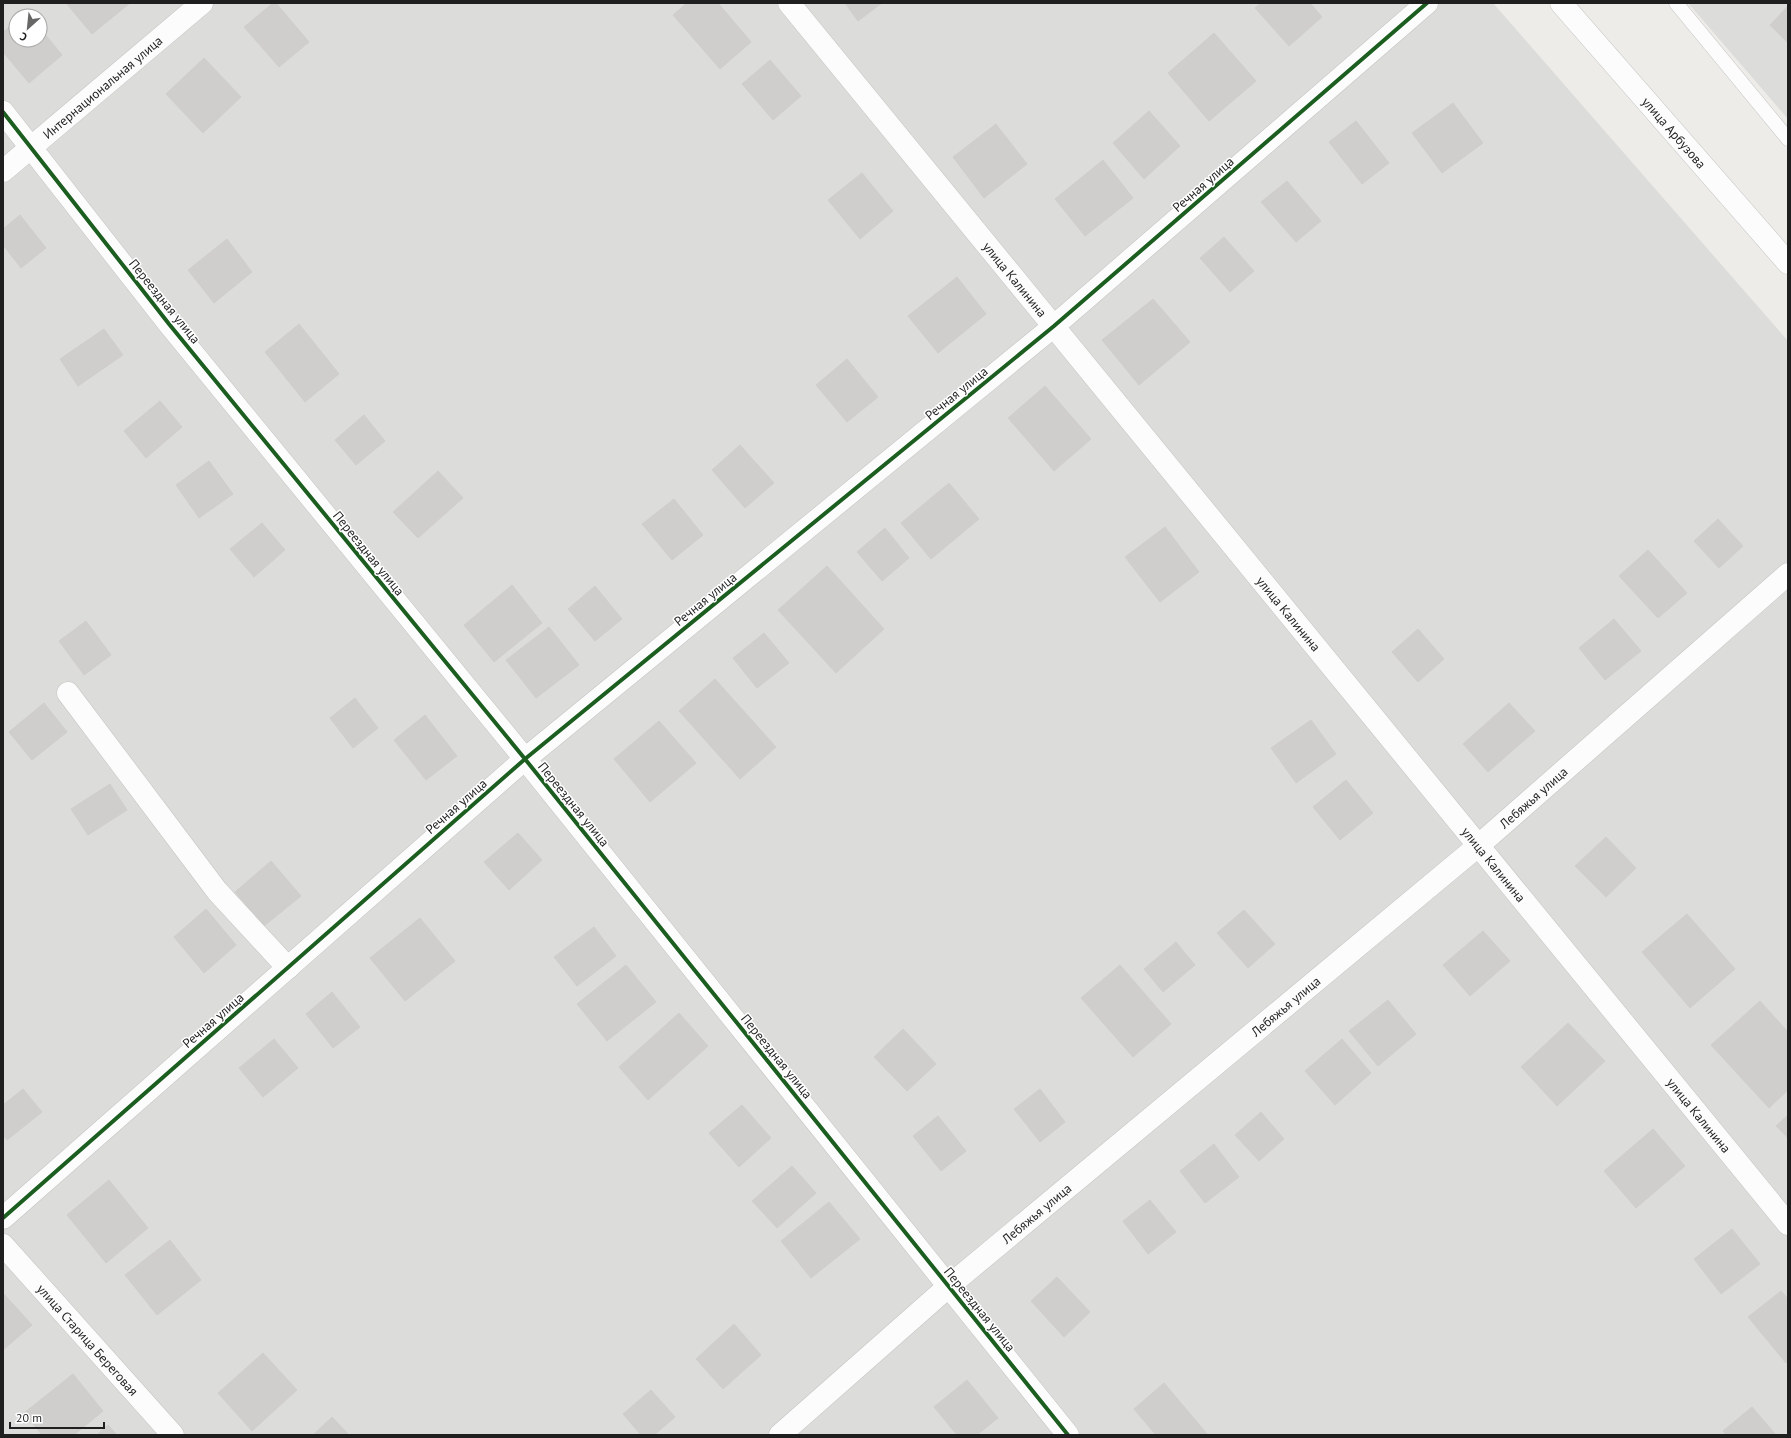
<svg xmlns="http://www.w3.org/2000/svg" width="1791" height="1438" viewBox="0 0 1791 1438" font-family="'PT Sans',sans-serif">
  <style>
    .residential { fill: #dcdcda; fill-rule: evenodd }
    .building { fill: #d0cecc; stroke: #d0ceca }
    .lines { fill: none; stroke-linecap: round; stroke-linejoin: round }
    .service-casing { stroke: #c4c4c2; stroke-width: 15 }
    .minor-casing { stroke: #c4c4c2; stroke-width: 23 }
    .tertiary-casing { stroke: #c4c4c2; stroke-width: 23 }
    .service { stroke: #fcfcfc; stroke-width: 14 }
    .minor { stroke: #fcfcfc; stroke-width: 22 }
    .tertiary { stroke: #fcfcfc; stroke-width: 22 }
    .cycleway-casing { stroke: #fff; stroke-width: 6 }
    .cycleway { stroke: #1b5e20; stroke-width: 4 }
    .labels { text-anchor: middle; stroke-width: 3; stroke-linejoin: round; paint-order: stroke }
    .street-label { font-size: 13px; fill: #1f1f1f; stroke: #fff }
  </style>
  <rect width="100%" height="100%" fill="#edece9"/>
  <!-- residential -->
  <path class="residential" d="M3,3H1493L1788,341V1435H3ZM16,16H40V40H16Z
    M1688,3H1788V119Z"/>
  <!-- building -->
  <path class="building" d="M66,3H130L92,34Z
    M273,3H276L309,42L279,67L244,27Z
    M687,3H718L751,42L720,69L673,15Z
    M845,3H882L858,21Z
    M1261,3H1310L1322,17L1289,46L1255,8Z
    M1788,6V43L1770,25Z
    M16,22V40H40V28L62,55L29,83L3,52V32Z
    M1214,33L1256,81L1209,121L1168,73Z
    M204,58L241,97L203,133L166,94Z
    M770,60L801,96L773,120L742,84Z
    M1453,103L1483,143L1442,173L1412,133Z
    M1149,111L1180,146L1144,179L1113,143Z
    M1356,121L1389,163L1362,184L1329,142Z
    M996,124L1027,164L984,198L953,157Z
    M1103,160L1133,198L1085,236L1055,199Z
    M862,173L893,211L860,239L828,200Z
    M1287,181L1321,221L1296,242L1261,202Z
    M20,215L46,248L21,268L3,245V229Z
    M1224,237L1254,271L1230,292L1200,258Z
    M227,239L252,272L214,303L188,270Z
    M957,277L986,314L938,353L908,316Z
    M1153,299L1190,342L1139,385L1102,340Z
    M299,324L339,374L305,402L265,352Z
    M104,329L123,355L78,386L60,359Z
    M847,359L878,397L847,422L816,385Z
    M1045,386L1091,439L1054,471L1008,418Z
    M160,401L182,427L146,458L124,431Z
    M364,415L385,441L356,465L335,440Z
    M740,445L774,483L745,508L712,470Z
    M209,461L233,494L199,518L176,485Z
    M438,471L463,498L418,538L393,512Z
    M949,483L979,519L931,559L901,523Z
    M674,499L703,535L672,560L642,524Z
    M1718,519L1743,546L1719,568L1694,541Z
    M262,523L285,550L254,577L230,549Z
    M1165,527L1199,572L1160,602L1125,557Z
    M885,528L909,558L882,581L857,552Z
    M1648,550L1687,593L1658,618L1619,576Z
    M827,566L884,629L836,673L778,610Z
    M512,585L542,623L494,662L464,625Z
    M595,586L622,619L595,641L568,609Z
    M1614,619L1641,651L1605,680L1579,648Z
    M86,621L111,655L84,675L59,641Z
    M549,627L579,665L536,698L506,660Z
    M1418,629L1444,659L1418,682L1392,652Z
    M764,633L789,663L757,688L733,658Z
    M715,679L776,747L740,779L679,711Z
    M355,698L378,728L353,748L330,718Z
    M44,703L67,732L32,760L9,732Z
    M1509,703L1535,731L1488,772L1463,744Z
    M425,715L457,756L426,780L394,740Z
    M1311,720L1336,754L1296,783L1271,748Z
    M659,721L696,763L650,802L614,759Z
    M1346,780L1373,813L1340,840L1313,807Z
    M110,784L127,810L88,835L71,809Z
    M518,833L542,860L509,890L484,862Z
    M1606,837L1636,868L1606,897L1575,866Z
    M271,861L301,896L264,926L235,892Z
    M206,909L236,945L204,973L174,937Z
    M1244,910L1275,944L1248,968L1217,933Z
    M1687,914L1735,969L1690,1008L1642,952Z
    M420,918L455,961L405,1001L370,958Z
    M594,927L616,956L577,986L554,957Z
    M1483,931L1510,961L1470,996L1443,965Z
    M1176,942L1195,965L1163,992L1144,969Z
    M626,965L656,1002L607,1041L577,1004Z
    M1120,965L1171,1024L1133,1057L1081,998Z
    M332,992L360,1027L333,1048L306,1014Z
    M1388,1000L1416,1034L1378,1066L1349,1031Z
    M1760,1001L1788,1032V1090L1769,1108L1711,1045Z
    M679,1013L708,1046L648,1100L619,1067Z
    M1568,1023L1605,1061L1557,1106L1521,1067Z
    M903,1029L936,1064L907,1091L874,1057Z
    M274,1039L298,1068L263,1097L239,1068Z
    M1342,1039L1371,1073L1335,1105L1305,1071Z
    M23,1089L42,1112L7,1140L3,1135V1105Z
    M1040,1089L1065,1122L1040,1142L1014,1109Z
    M742,1105L771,1138L739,1167L709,1133Z
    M1261,1112L1284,1139L1259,1161L1235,1135Z
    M1788,1115V1138L1776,1126Z
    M938,1116L966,1151L941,1171L913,1136Z
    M1653,1129L1685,1166L1636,1208L1604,1171Z
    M1214,1144L1239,1177L1205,1203L1180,1171Z
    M792,1166L816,1193L777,1228L752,1201Z
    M109,1180L148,1228L106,1263L67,1215Z
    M1150,1200L1176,1232L1148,1254L1123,1221Z
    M829,1202L860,1239L811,1278L781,1241Z
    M1732,1229L1760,1264L1721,1294L1694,1259Z
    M170,1240L201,1280L157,1315L125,1275Z
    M1057,1277L1090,1312L1064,1337L1031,1301Z
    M1781,1291L1788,1299V1361L1786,1363L1748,1317Z
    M3,1293L32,1325L3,1350Z
    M734,1324L761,1355L723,1389L696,1359Z
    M263,1353L297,1390L252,1431L218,1393Z
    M73,1374L103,1411L74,1435H42L24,1413Z
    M967,1380L998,1418L977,1435H957L934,1407Z
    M1164,1383L1208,1435H1156L1134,1409Z
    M651,1390L675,1417L654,1435H641L623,1414Z
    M1752,1407L1776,1435H1726L1723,1431Z
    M332,1417L349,1435H313Z
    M108,1425L117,1435H97Z"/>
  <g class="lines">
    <!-- service casing -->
    <g class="service-casing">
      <path id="service" d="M1676,3L1788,139"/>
    </g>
    <!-- minor casing -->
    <g class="minor-casing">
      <g id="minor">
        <path id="s1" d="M789,3L1788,1224"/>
        <path d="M3,112L169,324L525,759L1068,1435"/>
        <path id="s2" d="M3,171L202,3"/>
        <path d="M68,693L217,891L288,968"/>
        <path d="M3,1218L525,759L1054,326L1427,3"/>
        <path id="s3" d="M3,1245L173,1435"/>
        <path id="s4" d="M780,1435L949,1286L1478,846L1788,574"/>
      </g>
    </g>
    <!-- tertiary casing -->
    <g class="tertiary-casing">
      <g id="tertiary">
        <path id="s5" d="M1561,3L1788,263"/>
      </g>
    </g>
    <!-- service -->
    <use href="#service" class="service"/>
    <!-- minor -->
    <use href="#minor" class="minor"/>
    <!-- tertiary -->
    <use href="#tertiary" class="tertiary"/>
    <!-- cycleway casing -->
    <g class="cycleway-casing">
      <path id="cycleway" d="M3,112L169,324L525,759L1068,1435
        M3,1218L525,759L1054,326L1427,3"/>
    </g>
    <!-- cycleway -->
    <use href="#cycleway" class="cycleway"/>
  </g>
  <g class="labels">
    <!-- street labels -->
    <g class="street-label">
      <text dy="5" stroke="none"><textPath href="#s2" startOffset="130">Интернациональная улица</textPath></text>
      <text dy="5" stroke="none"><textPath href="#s5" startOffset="172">улица Арбузова</textPath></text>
      <text transform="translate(1203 184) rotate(-41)" y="5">Речная улица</text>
      <text dy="5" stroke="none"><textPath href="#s1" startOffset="357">улица Калинина</textPath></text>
      <text transform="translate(165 301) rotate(51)" y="5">Переездная улица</text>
      <text transform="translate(956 393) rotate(-39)" y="5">Речная улица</text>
      <text transform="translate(369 553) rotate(51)" y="5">Переездная улица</text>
      <text transform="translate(705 599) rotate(-39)" y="5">Речная улица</text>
      <text dy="5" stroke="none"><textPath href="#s1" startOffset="789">улица Калинина</textPath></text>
      <text dy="5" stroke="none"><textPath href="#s4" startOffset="987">Лебяжья улица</textPath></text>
      <text transform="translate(574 804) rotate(51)" y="5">Переездная улица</text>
      <text transform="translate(456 806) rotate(-41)" y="5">Речная улица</text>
      <text dy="5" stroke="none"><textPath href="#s1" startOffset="1113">улица Калинина</textPath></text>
      <text dy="5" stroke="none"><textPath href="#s4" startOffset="663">Лебяжья улица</textPath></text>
      <text transform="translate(213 1020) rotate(-41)" y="5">Речная улица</text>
      <text transform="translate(777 1056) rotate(51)" y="5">Переездная улица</text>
      <text dy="5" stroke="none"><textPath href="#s1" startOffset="1437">улица Калинина</textPath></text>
      <text dy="5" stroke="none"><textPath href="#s4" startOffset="339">Лебяжья улица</textPath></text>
      <text transform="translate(980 1309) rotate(51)" y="5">Переездная улица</text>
      <text dy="5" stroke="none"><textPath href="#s3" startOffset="127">улица Старица Береговая</textPath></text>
    </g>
  </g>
  <!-- border -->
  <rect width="1791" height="1438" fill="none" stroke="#1f1f1f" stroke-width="8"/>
  <!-- north arrow -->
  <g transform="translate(28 28) rotate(207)"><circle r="19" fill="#ffffff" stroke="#a5a5a5"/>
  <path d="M0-3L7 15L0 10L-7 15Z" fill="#676766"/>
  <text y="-6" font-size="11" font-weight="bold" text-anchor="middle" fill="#1f1f1f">С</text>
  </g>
  <!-- scale -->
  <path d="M10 1422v6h94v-6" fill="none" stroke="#1f1f1f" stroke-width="2"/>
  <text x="16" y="1422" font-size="12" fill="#1f1f1f" stroke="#ffffff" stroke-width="3" paint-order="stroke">20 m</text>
</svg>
